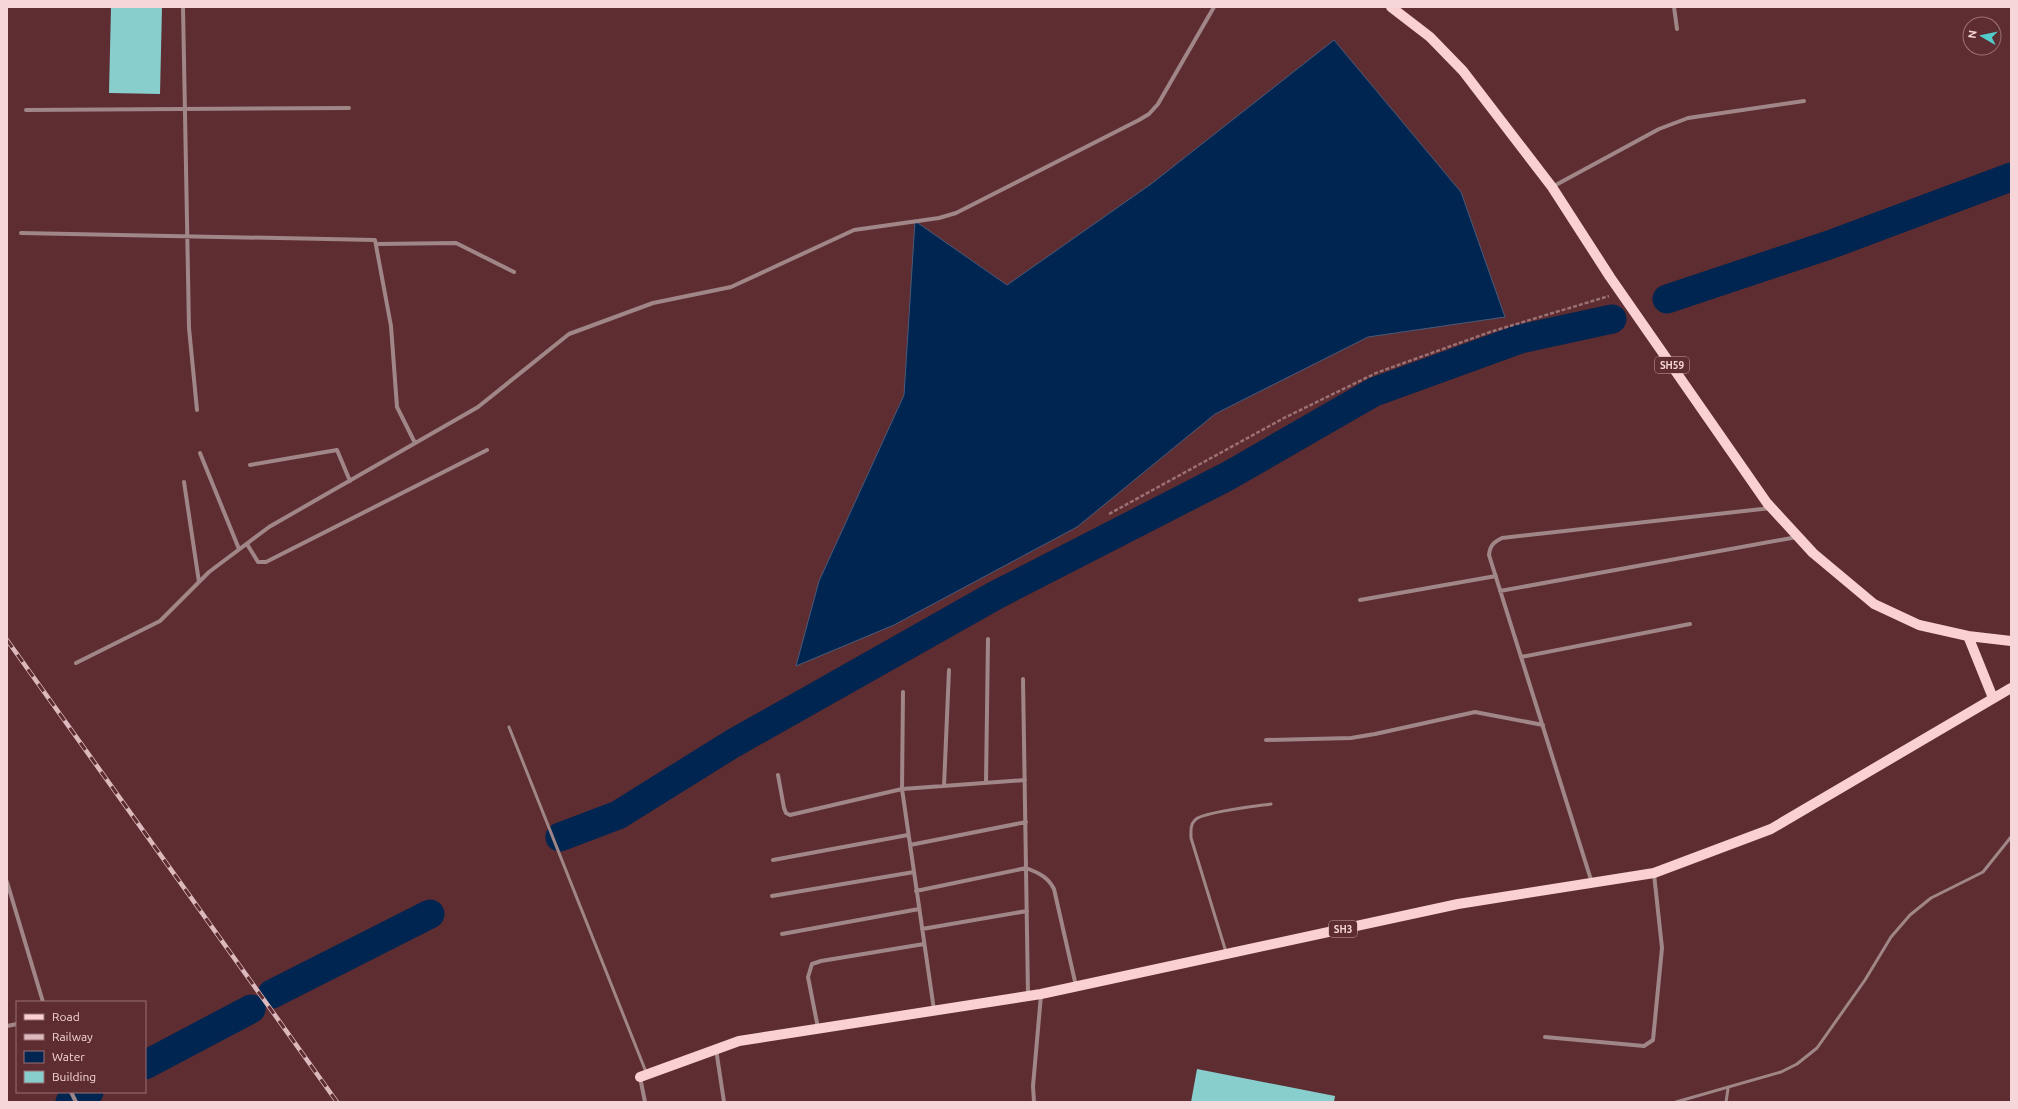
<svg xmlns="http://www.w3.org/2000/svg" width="2018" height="1109" viewBox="0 0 2018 1109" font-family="Ubuntu,sans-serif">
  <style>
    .water { fill: #002550; stroke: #4a5a79 }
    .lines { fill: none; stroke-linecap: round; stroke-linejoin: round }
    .river { stroke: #002550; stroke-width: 29 }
    .building { fill: #88cecd }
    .path { stroke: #9a7174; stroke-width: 2.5; stroke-dasharray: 4 2; stroke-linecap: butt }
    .service { stroke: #a08687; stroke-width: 3 }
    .minor { stroke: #a08687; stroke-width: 4 }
    .primary { stroke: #fad0d2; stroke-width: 10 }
    .rail-casing { stroke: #dcb9bc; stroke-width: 4.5 }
    .rail { stroke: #5d2d32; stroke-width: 3; stroke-dasharray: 9; stroke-linecap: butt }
    .labels { text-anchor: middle; stroke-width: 4; stroke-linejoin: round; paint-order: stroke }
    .shield { fill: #5d2d32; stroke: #c8a3a6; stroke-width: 1 }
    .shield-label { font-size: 10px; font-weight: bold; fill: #f6d6d8 }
  </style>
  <rect width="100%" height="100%" fill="#5d2d32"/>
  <!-- water -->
  <path class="water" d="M1334,40L1461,192L1505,317L1368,337L1215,414L1077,527L894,625L796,666L819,581L904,395L915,221L1007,285L1151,184Z"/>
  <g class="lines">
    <!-- river -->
    <path class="river" d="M1667,299L1829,245L2011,177
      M560,837L618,815L732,744L996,595L1228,476L1374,392L1520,339L1612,319
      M272,994L430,914
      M145,1065L251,1009
      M70,1102L89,1092"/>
  </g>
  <!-- building -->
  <path class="building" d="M111,7H162L160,94L109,93Z
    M1197,1069L1335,1096L1334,1102H1191Z"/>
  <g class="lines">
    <!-- path -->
    <path class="path" d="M1109,514L1284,418L1376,373L1490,332L1609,296"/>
    <!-- service -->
    <path class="service" d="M509,727L646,1072
      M1226,952L1191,838C1191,831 1190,825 1195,820C1202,812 1257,806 1271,804
      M1676,1102L1781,1072L1797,1064L1817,1048L1865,980L1891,937L1910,915L1931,898L1983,872L2011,837
      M1726,1102L1728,1089"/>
    <!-- minor -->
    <path class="minor" d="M183,7L189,328L197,410
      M1674,7L1677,29
      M26,110L349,108
      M1552,187L1659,129L1688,118L1804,101
      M21,233L375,240L391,326L397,407L415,443
      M377,244L456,243L514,272
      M200,453L239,549
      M250,465L337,450L350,481
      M184,482L199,582
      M247,544L258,562H266L487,450
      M1500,591L1797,537
      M1360,600L1496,576
      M1521,657L1690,624
      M76,663L160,621L209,572L269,527L478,407L569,334L653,303L731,287L854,230L939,218L956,213L1139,120L1149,114L1158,104L1214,7
      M1023,679L1028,995
      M903,692L902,789L934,1010
      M1266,740L1351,738L1375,734L1475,712L1543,725
      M778,775L784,808L786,813L790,815L902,789L1025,780
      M986,783L988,639
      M944,786L949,670
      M910,845L1026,822
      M773,860L908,835
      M7,882L43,1002
      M1592,883L1489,555C1490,545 1494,542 1502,538L1771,508
      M916,891L1026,868C1039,873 1048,877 1054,889L1076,986
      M772,896L914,872
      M922,929L1027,911
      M782,934L919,909
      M7,1026L17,1024
      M818,1028L808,977L812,964L821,961L924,944
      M1545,1037L1644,1046L1653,1040L1662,948L1654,874
      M716,1049L724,1102
      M640,1077L645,1102
      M71,1092L76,1102
      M1034,1102L1033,1086L1041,995"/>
    <!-- primary -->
    <path class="primary" d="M1391,7L1430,37L1463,71L1552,187L1610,277L1767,503L1813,553L1874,604L1919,625L1968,636L2011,641
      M1968,636L1993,698
      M640,1077L739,1041L1041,994L1458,904L1654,873L1771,829L2011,688"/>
    <!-- rail casing -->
    <g class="rail-casing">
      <path id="rail" d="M7,640L337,1102"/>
    </g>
    <!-- rail -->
    <use href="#rail" class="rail"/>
  </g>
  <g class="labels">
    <!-- shield labels -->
    <g class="shield">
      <rect x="1655" y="357" width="34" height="16" rx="3"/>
      <rect x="1329" y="921" width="28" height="16" rx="3"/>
    </g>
    <g class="shield-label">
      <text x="1672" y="369">SH59</text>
      <text x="1343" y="933">SH3</text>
    </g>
  </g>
  <!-- border -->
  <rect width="2018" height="1109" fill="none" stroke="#f6d6d8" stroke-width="16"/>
  <!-- legend -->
  <rect x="16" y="1001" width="130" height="92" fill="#5d2d32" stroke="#9a7174"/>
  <rect x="24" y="1014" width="20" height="6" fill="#fad0d2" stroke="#9a7174"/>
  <text x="52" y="1021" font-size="12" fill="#f6d6d8">Road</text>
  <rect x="24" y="1034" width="20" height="6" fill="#dcb9bc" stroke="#9a7174"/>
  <text x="52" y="1041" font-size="12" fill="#f6d6d8">Railway</text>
  <rect x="24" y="1051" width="20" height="12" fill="#002550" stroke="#9a7174"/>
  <text x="52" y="1061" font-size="12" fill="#f6d6d8">Water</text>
  <rect x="24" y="1071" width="20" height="12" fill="#88cecd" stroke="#9a7174"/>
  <text x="52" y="1081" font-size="12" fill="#f6d6d8">Building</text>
  <!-- north arrow -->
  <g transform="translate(1982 36) rotate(279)"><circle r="19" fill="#5d2d32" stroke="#9a7174"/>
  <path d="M0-3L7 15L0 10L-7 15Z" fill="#52cdcc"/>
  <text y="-6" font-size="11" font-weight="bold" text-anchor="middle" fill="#f6d6d8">N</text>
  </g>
</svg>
